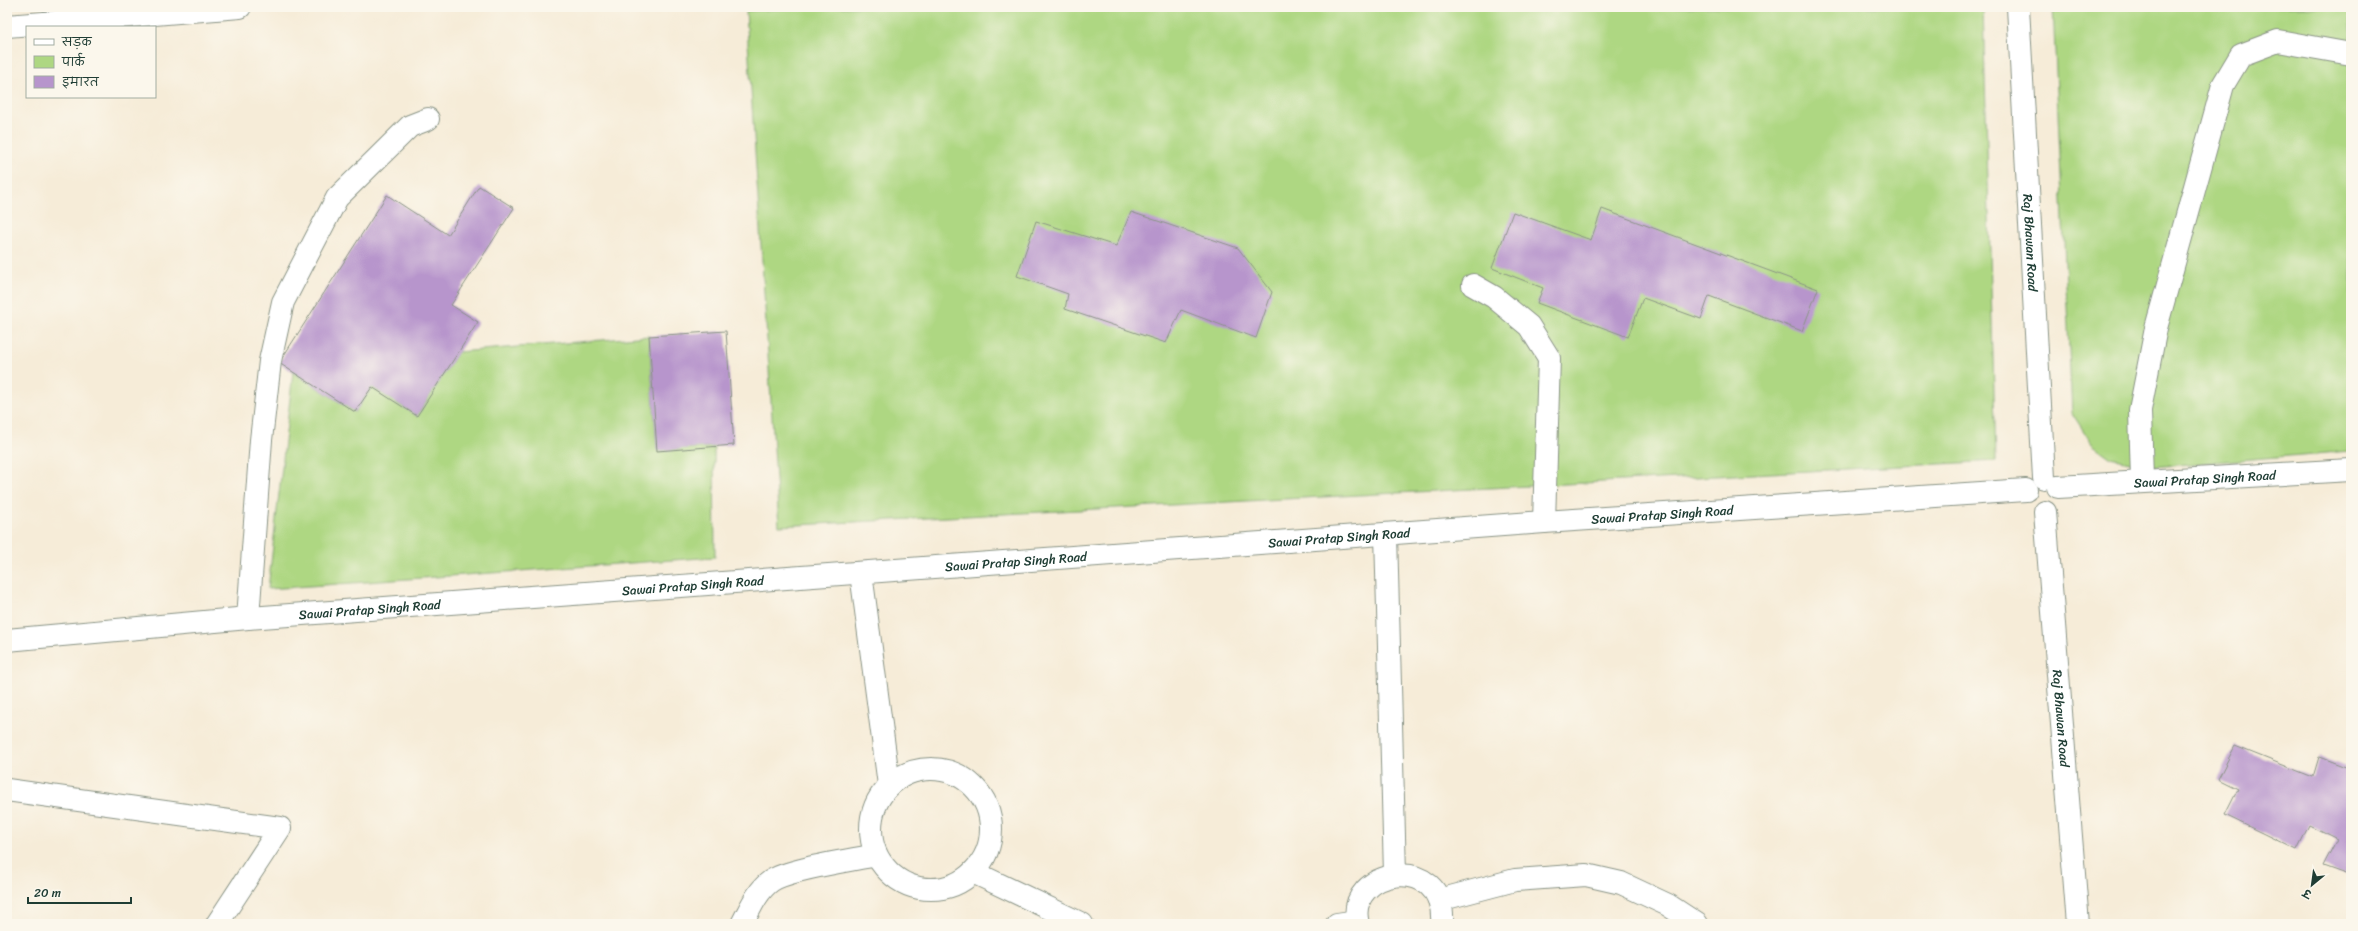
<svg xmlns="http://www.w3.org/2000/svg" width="2358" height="931" viewBox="0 0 2358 931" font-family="Sriracha,'Playpen Sans Deva',sans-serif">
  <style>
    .green { fill: #aed782; stroke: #668a5b }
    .building { fill: #b795cc }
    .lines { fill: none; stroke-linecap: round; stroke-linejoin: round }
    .minor-casing { stroke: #8a9486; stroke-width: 24 }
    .minor { stroke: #fff; stroke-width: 22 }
    .labels { text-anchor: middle; stroke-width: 3.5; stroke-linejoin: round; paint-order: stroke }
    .street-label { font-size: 13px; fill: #1f3d34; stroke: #fbf7ec }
  </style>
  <rect width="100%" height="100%" fill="#fbf7ec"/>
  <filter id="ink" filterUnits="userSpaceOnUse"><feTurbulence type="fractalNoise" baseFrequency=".025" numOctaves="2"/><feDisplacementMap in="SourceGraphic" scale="8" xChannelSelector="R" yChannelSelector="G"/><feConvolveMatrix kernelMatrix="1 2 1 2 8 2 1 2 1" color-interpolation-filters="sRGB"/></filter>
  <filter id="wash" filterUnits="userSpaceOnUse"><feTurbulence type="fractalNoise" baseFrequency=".012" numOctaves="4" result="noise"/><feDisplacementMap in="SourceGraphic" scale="16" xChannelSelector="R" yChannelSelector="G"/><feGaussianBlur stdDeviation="0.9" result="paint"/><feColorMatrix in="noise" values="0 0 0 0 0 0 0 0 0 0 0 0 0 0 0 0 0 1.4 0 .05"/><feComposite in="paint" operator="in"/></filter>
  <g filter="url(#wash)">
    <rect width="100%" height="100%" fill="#f6ecd8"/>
    <!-- green -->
    <path class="green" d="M822,7H1983L1996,461L779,526L746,11Z
      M2053,7H2351V451L2153,467L2111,458L2092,444L2072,413Z
      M649,336L657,450L714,447L715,557L268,589L293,372L355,412L372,387L417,416L458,352Z"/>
    <g id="blocks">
      <!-- building -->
      <path class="building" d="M479,186L514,208L451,305L478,322L417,416L372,387L355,412L279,363L387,195L448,235Z
        M1602,209L1818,289L1802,331L1709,296L1701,319L1643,298L1628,337L1537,303L1543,288L1492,268L1513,212L1591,240Z
        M1131,212L1238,248L1272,292L1256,338L1181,310L1166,343L1065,309L1068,294L1017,276L1036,221L1116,246Z
        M726,331L734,445L657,451L649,336Z
        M2235,746L2313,777L2319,757L2351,769V876L2323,866L2337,839L2309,825L2297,850L2225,815L2238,789L2218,779Z"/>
    </g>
  </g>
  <g filter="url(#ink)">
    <use href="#blocks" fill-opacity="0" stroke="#8a9486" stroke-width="1"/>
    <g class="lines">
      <!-- minor casing -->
      <g class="minor-casing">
        <g id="minor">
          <path id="s1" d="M2018,7L2044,478"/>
          <path d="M7,26L240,7"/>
          <path d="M1473,285L1494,297L1529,326L1549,358L1544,522"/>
          <path d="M2142,481L2140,410L2156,328L2223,85L2241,55L2278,41L2351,54"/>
          <path id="s2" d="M2058,487L2351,470"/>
          <path id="s3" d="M2045,512L2078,924"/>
          <path d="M1386,534L1395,874"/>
          <path d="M861,573L889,785"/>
          <path d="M248,618L261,440L270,361L283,302L337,198L410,126L428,119"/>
          <path id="s4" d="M7,640L248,618L1544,522L2026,490"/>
          <circle cx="931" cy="829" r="60"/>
          <path d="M7,790L280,828L217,924"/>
          <path d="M973,872L1082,924"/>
          <path d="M1439,900L1515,880L1586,875L1621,883L1668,905L1697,924"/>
          <path d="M742,924C750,909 757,891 771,881C788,869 853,860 876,855"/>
          <path d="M1337,924L1357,921"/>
          <path d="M1358,924C1343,869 1447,850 1442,924"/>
        </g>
      </g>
      <!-- minor -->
      <use href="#minor" class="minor"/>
    </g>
  </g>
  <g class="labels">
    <!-- street labels -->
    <g class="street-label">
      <text dy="5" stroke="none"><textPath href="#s1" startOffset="236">Raj Bhawan Road</textPath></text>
      <text dy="5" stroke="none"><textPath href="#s2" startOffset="147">Sawai Pratap Singh Road</textPath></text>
      <text dy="5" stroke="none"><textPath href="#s4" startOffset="1660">Sawai Pratap Singh Road</textPath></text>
      <text dy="5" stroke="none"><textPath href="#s4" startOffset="1336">Sawai Pratap Singh Road</textPath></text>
      <text dy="5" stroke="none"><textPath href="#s4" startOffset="1012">Sawai Pratap Singh Road</textPath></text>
      <text dy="5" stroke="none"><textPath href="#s4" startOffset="688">Sawai Pratap Singh Road</textPath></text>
      <text dy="5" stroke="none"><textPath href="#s4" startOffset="364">Sawai Pratap Singh Road</textPath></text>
      <text dy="5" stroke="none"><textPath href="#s3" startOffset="207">Raj Bhawan Road</textPath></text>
    </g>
  </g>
  <!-- margin -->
  <rect width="2358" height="931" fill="none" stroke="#fbf7ec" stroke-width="24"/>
  <!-- legend -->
  <rect x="26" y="26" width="130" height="72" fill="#fbf7ec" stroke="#a3ada2"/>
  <rect x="34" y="39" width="20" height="6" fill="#ffffff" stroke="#a3ada2"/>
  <text x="62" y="46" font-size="12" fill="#1f3d34">सड़क</text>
  <rect x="34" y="56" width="20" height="12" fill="#aed782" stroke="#a3ada2"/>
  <text x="62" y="66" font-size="12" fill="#1f3d34">पार्क</text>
  <rect x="34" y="76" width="20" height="12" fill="#b795cc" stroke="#a3ada2"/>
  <text x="62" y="86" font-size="12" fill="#1f3d34">इमारत</text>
  <!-- north arrow -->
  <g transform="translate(2312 885) rotate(209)" stroke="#fbf7ec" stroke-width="3" paint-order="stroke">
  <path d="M0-3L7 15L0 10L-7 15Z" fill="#1f3d34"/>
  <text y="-6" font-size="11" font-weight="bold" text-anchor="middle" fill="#1f3d34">उ</text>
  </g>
  <!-- scale -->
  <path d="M28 897v6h103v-6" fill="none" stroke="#1f3d34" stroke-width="2"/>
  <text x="34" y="897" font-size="12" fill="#1f3d34" stroke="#fbf7ec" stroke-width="3" paint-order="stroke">20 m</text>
</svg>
